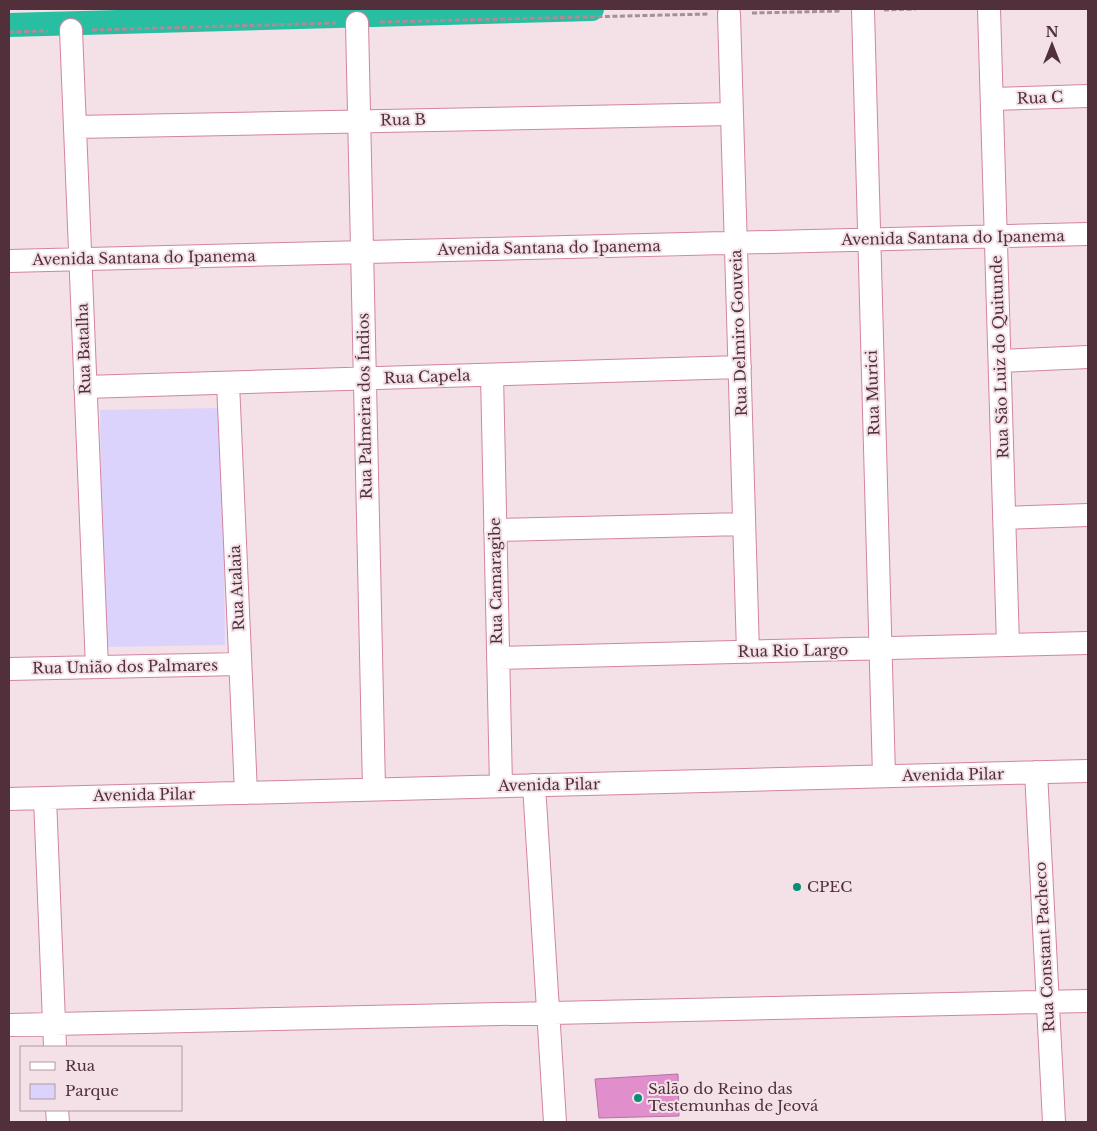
<svg xmlns="http://www.w3.org/2000/svg" width="1097" height="1131" viewBox="0 0 1097 1131" font-family="'Libre Baskerville',serif">
  <style>
    .green { fill: #dcd3fd }
    .lines { fill: none; stroke-linecap: round; stroke-linejoin: round }
    .canal { stroke: #27bea1; stroke-width: 24 }
    .building { fill: #e08ecc; stroke: #b373a4 }
    .minor-casing { stroke: #d384a2; stroke-width: 24 }
    .path { stroke: #a78e97; stroke-width: 3; stroke-dasharray: 5 2.5; stroke-linecap: butt }
    .minor { stroke: #fff; stroke-width: 22 }
    .poi-dot { fill: #068f78; stroke: #f3e1e7; stroke-width: 2 }
    .labels { text-anchor: middle; stroke-width: 4; stroke-linejoin: round; paint-order: stroke }
    .street-label { font-size: 15px; fill: #51303c; stroke: #f3e1e7 }
    .poi-label { font-size: 15px; fill: #51303c; stroke: #f3e1e7; text-anchor: start }
  </style>
  <rect width="100%" height="100%" fill="#f3e1e7"/>
  <!-- green -->
  <path class="green" d="M222,408L225,645L104,647L100,410Z"/>
  <g class="lines">
    <!-- canal -->
    <path class="canal" d="M9,25L592,9"/>
  </g>
  <!-- building -->
  <path class="building" d="M678,1074L679,1116L599,1118L595,1079Z"/>
  <g class="lines">
    <!-- minor casing -->
    <g class="minor-casing">
      <path id="minor" d="M989,9L1008,645
        M863,10L884,776
        M729,14L748,652
        M357,23L374,789
        M71,30L97,667
        M992,99L1088,96
        M75,127L732,114
        M9,261L1088,234
        M1000,361L1088,357
        M492,375L501,786
        M228,383L246,793
        M85,387L740,367
        M1004,518L1088,515
        M495,530L744,524
        M498,658L1088,643
        M9,669L240,664
        M1036,772L1054,1122
        M534,785L555,1122
        M45,798L55,1047
        M9,799L1088,771
        M9,1025L1088,1001
        M57,1110L58,1122"/>
    </g>
    <!-- path -->
    <path class="path" d="M884,10L916,9
      M752,13L841,11
      M380,22L708,14
      M92,30L336,23
      M9,32L48,31"/>
    <!-- minor -->
    <use href="#minor" class="minor"/>
  </g>
  <!-- markers -->
  <g class="poi-dot">
    <circle cx="797" cy="887" r="5"/>
    <circle cx="638" cy="1098" r="5"/>
  </g>
  <g class="labels">
    <!-- street labels -->
    <g class="street-label">
      <text transform="translate(1040 98) rotate(-2)" y="5">Rua C</text>
      <text transform="translate(403 120) rotate(-1)" y="5">Rua B</text>
      <text transform="translate(953 238) rotate(-1)" y="5">Avenida Santana do Ipanema</text>
      <text transform="translate(549 248) rotate(-1)" y="5">Avenida Santana do Ipanema</text>
      <text transform="translate(144 258) rotate(-1)" y="5">Avenida Santana do Ipanema</text>
      <text transform="translate(739 333) rotate(-92)" y="5">Rua Delmiro Gouveia</text>
      <text transform="translate(84 349) rotate(-92)" y="5">Rua Batalha</text>
      <text transform="translate(1000 357) rotate(-92)" y="5">Rua São Luiz do Quitunde</text>
      <text transform="translate(427 377) rotate(-2)" y="5">Rua Capela</text>
      <text transform="translate(873 393) rotate(-92)" y="5">Rua Murici</text>
      <text transform="translate(365 406) rotate(-91)" y="5">Rua Palmeira dos Índios</text>
      <text transform="translate(496 581) rotate(-91)" y="5">Rua Camaragibe</text>
      <text transform="translate(237 588) rotate(-93)" y="5">Rua Atalaia</text>
      <text transform="translate(793 651) rotate(-1)" y="5">Rua Rio Largo</text>
      <text transform="translate(125 667) rotate(-1)" y="5">Rua União dos Palmares</text>
      <text transform="translate(953 775) rotate(-1)" y="5">Avenida Pilar</text>
      <text transform="translate(549 785) rotate(-1)" y="5">Avenida Pilar</text>
      <text transform="translate(144 795) rotate(-1)" y="5">Avenida Pilar</text>
      <text transform="translate(1045 947) rotate(-93)" y="5">Rua Constant Pacheco</text>
    </g>
    <!-- poi labels -->
    <g class="poi-label">
      <text x="807" y="892">CPEC</text>
      <text x="648" y="1094">Salão do Reino das<tspan x="648" dy="17">Testemunhas de Jeová</tspan></text>
    </g>
  </g>
  <!-- border -->
  <rect width="1097" height="1131" fill="none" stroke="#51303c" stroke-width="20"/>
  <!-- legend -->
  <rect x="20" y="1046" width="162" height="65" fill="#f3e1e7" stroke="#b29aa3"/>
  <rect x="30" y="1062" width="25" height="8" fill="#ffffff" stroke="#b29aa3"/>
  <text x="65" y="1071" font-size="15" fill="#51303c">Rua</text>
  <rect x="30" y="1084" width="25" height="15" fill="#dcd3fd" stroke="#b29aa3"/>
  <text x="65" y="1096" font-size="15" fill="#51303c">Parque</text>
  <!-- north arrow -->
  <g transform="translate(1052 45)" stroke="#f3e1e7" stroke-width="4" paint-order="stroke">
  <path d="M0-4L9 19L0 12L-9 19Z" fill="#51303c"/>
  <text y="-8" font-size="14" font-weight="bold" text-anchor="middle" fill="#51303c">N</text>
  </g>
</svg>
